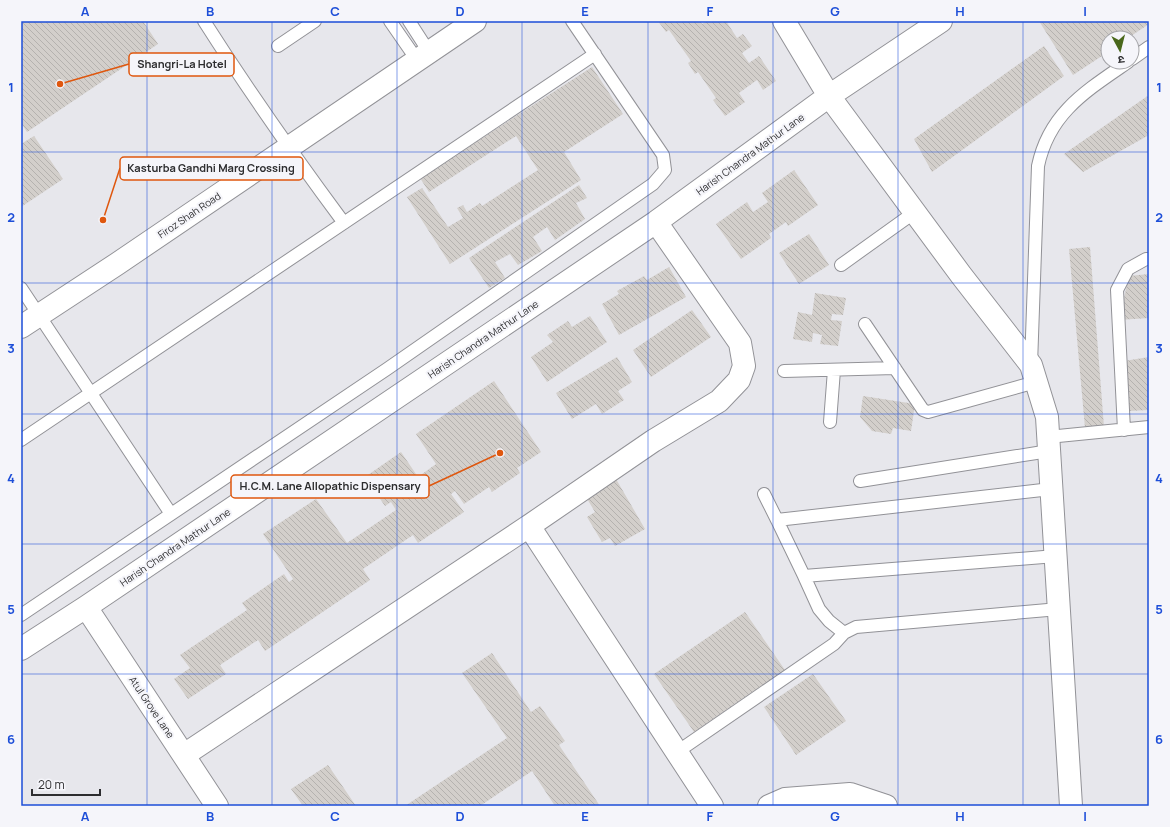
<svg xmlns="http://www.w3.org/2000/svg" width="1170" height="827" viewBox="0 0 1170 827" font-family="Manrope,'Noto Sans Devanagari',sans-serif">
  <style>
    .building { fill: url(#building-back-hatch) }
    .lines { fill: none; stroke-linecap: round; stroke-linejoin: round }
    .service-casing { stroke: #929297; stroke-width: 14 }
    .minor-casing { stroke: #929297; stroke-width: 24 }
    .secondary-casing { stroke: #929297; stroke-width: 24 }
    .service { stroke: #fff; stroke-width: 12 }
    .minor { stroke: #fff; stroke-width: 22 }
    .secondary { stroke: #fff; stroke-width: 22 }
    .grid { fill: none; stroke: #1d4ed8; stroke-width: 1; stroke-opacity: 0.55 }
    .labels { text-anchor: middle; stroke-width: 4; stroke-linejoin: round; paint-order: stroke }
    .street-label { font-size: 10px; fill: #2d2d2f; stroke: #f5f5fa }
    .leader { fill: none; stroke: #df570e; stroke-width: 1.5 }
    .callout-dot { fill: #df570e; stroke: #f5f5fa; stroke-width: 1.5 }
    .callout { fill: #f5f5fa; stroke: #df570e; stroke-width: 1.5 }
    .callout-label { font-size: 11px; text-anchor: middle; font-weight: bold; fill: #2d2d2f }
    .neatline { fill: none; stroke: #1d4ed8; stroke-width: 1.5 }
    .grid-label { font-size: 13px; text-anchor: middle; font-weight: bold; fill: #1d4ed8 }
  </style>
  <defs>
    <pattern id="building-back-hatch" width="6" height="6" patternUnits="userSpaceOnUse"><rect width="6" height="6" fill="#d3cfcb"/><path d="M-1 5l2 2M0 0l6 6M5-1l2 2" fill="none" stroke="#b5b2af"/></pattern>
  </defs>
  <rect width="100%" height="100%" fill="#e7e7ec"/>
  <!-- building -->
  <path class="building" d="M21,21H143L158,44L27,132L21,123Z
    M658,21H700L702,24L707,21H720L722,23L726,21L737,38L743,34L752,46L742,53L749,63L759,56L776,81L763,90L757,80L739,93L745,102L725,116L713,100L716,98L698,72L695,74L688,63L691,61L669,30L666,32Z
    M1039,21H1149V24L1128,38H1108V52L1073,75Z
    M1044,46L1064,76L932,172L914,139Z
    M592,67L623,114L564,152L581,180L450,264L407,197L422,188L448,227L463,218L457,208L463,205L467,212L480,203L482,206L538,170L516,136L429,192L420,178Z
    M1149,95V135L1083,172L1064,154Z
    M34,136L63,179L21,207V144Z
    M794,170L818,205L788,226L786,222L769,234L771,238L741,259L716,224L747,202L753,212L768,202L762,193Z
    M579,185L587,198L576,203L585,219L555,240L547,227L533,237L542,251L518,265L510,254L495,262L505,278L489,288L469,258Z
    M809,234L829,265L799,284L779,253Z
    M1090,247L1104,427L1085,428L1069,249Z
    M669,267L686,297L619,335L602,304L619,294L617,291L644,276L647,280Z
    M1149,274V318L1119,320L1129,276Z
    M815,293L846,298L843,315L832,314L831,320L842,321L838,346L820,344L822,335L813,333L812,342L793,339L798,312L812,315Z
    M692,310L711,337L651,377L633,350Z
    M590,316L607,342L547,382L531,357L553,342L547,335L568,321L572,327Z
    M617,357L632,382L618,391L624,400L602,414L596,404L572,419L556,393Z
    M1149,357V410L1129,411L1124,361Z
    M494,381L541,452L517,468L520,473L492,492L489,487L464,504L455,491L451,494L464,512L418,543L413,535L363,569L370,580L265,651L258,640L220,665L226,674L188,699L174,679L190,668L180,655L247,610L242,603L284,574L289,582L293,579L263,534L316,499L347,543L396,510L391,502L385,506L365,477L401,452L418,477L436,464L416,434Z
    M863,396L915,404L911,431L893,428L891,434L872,431L860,417Z
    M616,479L645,529L615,546L610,538L602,542L587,517L595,512L586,497Z
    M745,612L785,670L694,732L654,674Z
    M492,653L531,712L540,706L565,741L559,745L600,806H555L532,771L480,806H405L507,738L462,673Z
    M813,674L846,721L796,755L764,707Z
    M328,765L356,806H303L291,789Z"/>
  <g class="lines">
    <!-- service casing -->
    <g class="service-casing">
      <path id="service" d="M204,21C248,90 295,157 344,223
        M390,21L417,60
        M409,21L429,52
        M278,46L315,21
        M1132,59L1149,47
        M841,265L915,212
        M21,288L171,514
        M865,324L923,410L928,412L1036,382
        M1031,365L1038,166C1049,113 1086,91 1128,62
        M784,371L895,368
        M830,422L834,370
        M1124,430L1117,290L1128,269L1146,259H1149
        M1048,437L1149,427
        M21,440L595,54
        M860,481L1049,451
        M764,494L777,520L1051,489
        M777,520L804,576
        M1056,556L804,576L819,609L829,621L844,633L856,627L1059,609
        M21,615L387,369L653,184L665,170L663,155L572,21
        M677,752L834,644L844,633"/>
    </g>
    <!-- minor casing -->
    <g class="minor-casing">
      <path id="minor" d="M784,21L829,96L961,275L1031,365L1047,417L1071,806
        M656,222L740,343L744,366L739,380L719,401L653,441L529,526L712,806
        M86,607L217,806
        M21,649L86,607L656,222L829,96L941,21
        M184,755L529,526
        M769,806L785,799L850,794L886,806"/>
    </g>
    <!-- secondary casing -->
    <g class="secondary-casing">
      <path id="secondary" d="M21,327L117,264L475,21"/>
    </g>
    <!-- service -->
    <use href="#service" class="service"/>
    <!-- minor -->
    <use href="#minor" class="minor"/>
    <!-- secondary -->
    <use href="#secondary" class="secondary"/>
  </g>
  <!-- grid -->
  <path class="grid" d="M147,21V806M272,21V806M397,21V806M522,21V806M648,21V806M773,21V806M898,21V806M1023,21V806M21,152H1149M21,283H1149M21,414H1149M21,544H1149M21,674H1149"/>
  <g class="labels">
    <!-- street labels -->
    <g class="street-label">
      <text transform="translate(750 154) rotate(-36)" y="4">Harish Chandra Mathur Lane</text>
      <text transform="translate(189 215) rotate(-34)" y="4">Firoz Shah Road</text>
      <text transform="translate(483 339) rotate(-34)" y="4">Harish Chandra Mathur Lane</text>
      <text transform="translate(175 547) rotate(-34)" y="4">Harish Chandra Mathur Lane</text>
      <text transform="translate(152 707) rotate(56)" y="4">Atul Grove Lane</text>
    </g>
  </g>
  <!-- callouts -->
  <path class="leader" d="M60 84L129 64M103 220L120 168M500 453L429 486"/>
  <g class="callout-dot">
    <circle cx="60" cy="84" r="4"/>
    <circle cx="103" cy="220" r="4"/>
    <circle cx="500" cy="453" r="4"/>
  </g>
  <g class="callout">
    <rect x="129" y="53" width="105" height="23" rx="4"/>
    <rect x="120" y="157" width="183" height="23" rx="4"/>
    <rect x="231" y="475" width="198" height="23" rx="4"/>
  </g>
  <g class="callout-label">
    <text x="182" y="68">Shangri-La Hotel</text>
    <text x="211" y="172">Kasturba Gandhi Marg Crossing</text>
    <text x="330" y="490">H.C.M. Lane Allopathic Dispensary</text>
  </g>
  <!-- border -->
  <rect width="1170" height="827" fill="none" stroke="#f5f5fa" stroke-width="44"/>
  <!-- north arrow -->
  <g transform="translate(1120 50) rotate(173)"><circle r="19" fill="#f5f5fa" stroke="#a5a5a9"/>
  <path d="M0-3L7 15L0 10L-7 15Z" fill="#49671b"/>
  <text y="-6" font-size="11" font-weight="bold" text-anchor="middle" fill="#2d2d2f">उ</text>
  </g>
  <!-- scale -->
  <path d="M32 789v6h68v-6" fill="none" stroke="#2d2d2f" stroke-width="2"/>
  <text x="38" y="789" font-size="12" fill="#2d2d2f" stroke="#f5f5fa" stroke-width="3" paint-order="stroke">20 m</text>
  <rect x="22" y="22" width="1126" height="783" class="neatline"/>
  <g class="grid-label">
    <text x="85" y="16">A</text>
    <text x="210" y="16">B</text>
    <text x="335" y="16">C</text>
    <text x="460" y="16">D</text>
    <text x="585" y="16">E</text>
    <text x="710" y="16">F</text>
    <text x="835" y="16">G</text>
    <text x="960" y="16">H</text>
    <text x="1085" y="16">I</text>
    <text x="11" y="92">1</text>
    <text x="1159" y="92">1</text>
    <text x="11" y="222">2</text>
    <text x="1159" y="222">2</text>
    <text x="11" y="353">3</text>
    <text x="1159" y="353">3</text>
    <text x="11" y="483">4</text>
    <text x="1159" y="483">4</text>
    <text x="11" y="614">5</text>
    <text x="1159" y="614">5</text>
    <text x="11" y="744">6</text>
    <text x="1159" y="744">6</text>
    <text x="85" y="821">A</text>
    <text x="210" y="821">B</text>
    <text x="335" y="821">C</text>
    <text x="460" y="821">D</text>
    <text x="585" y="821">E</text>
    <text x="710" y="821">F</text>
    <text x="835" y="821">G</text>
    <text x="960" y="821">H</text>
    <text x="1085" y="821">I</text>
  </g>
</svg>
